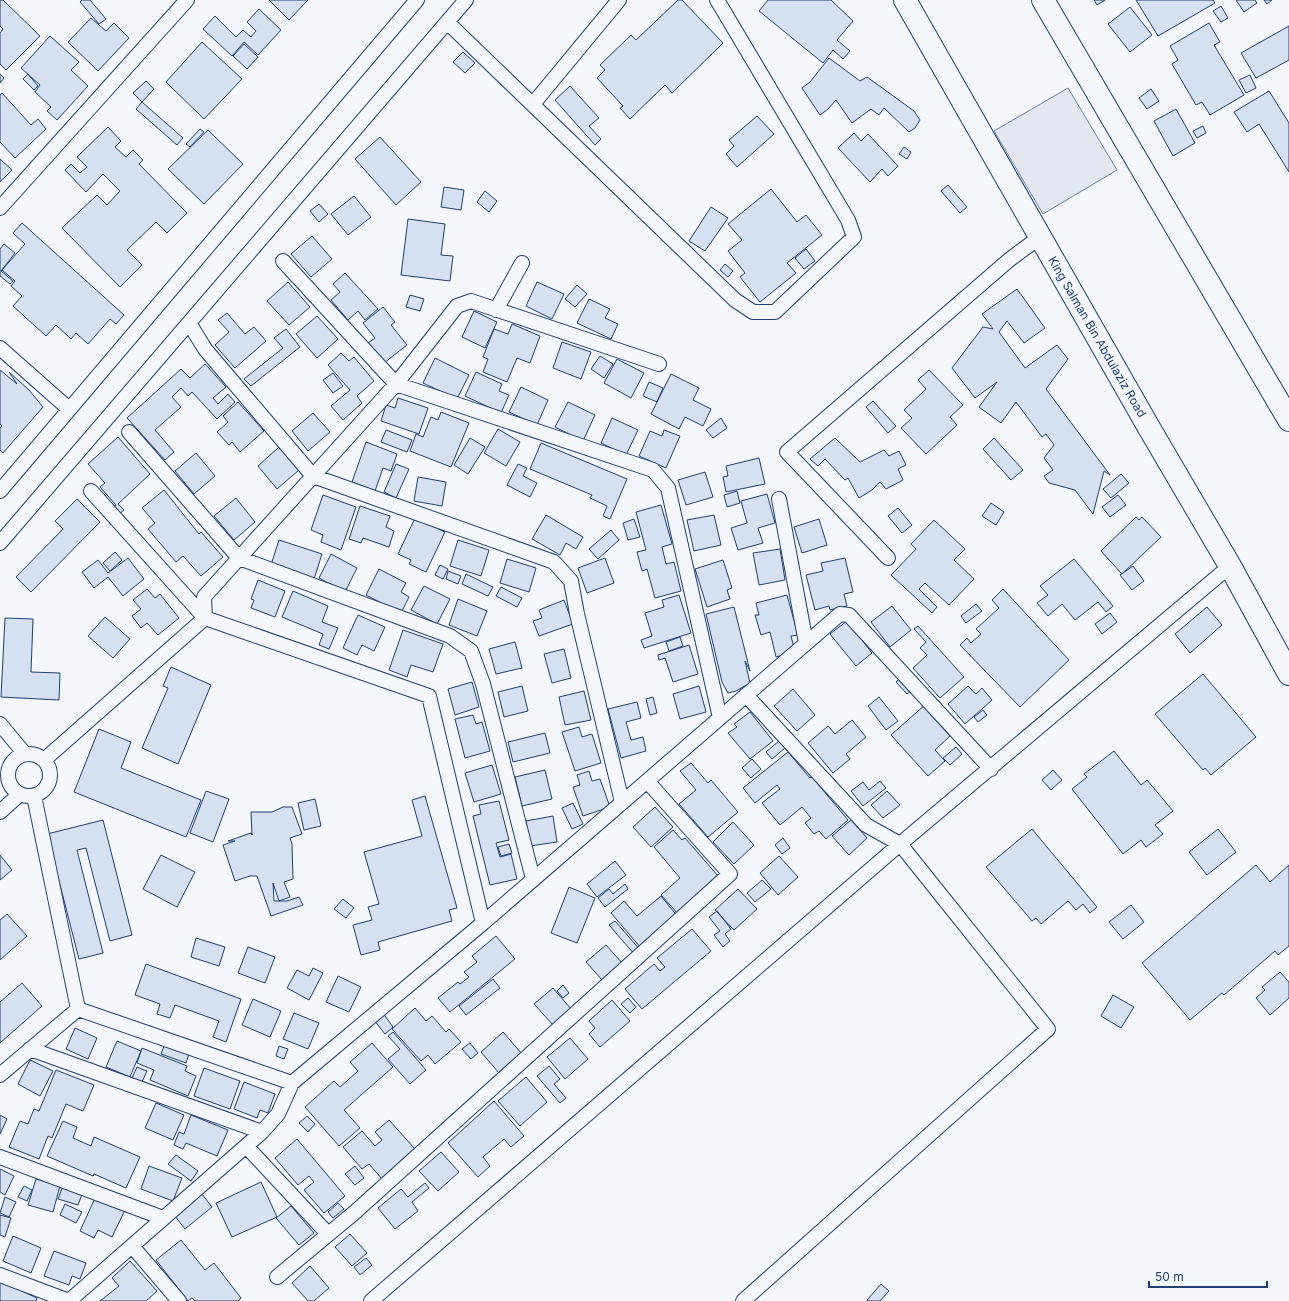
<svg xmlns="http://www.w3.org/2000/svg" width="1289" height="1301" viewBox="0 0 1289 1301" font-family="Inter,sans-serif">
  <style>
    .parking { fill: #e3e8f0; stroke: #687fa3 }
    .building { fill: #d5e0f0; stroke: #1d3f73 }
    .lines { fill: none; stroke-linecap: round; stroke-linejoin: round }
    .minor-casing { stroke: #1d3f73; stroke-width: 16 }
    .primary-casing { stroke: #1d3f73; stroke-width: 24 }
    .minor { stroke: #f4f7fb; stroke-width: 14 }
    .primary { stroke: #f4f7fb; stroke-width: 22 }
    .labels { text-anchor: middle; stroke-width: 3; stroke-linejoin: round; paint-order: stroke }
    .street-label { font-size: 12px; fill: #1d3f73; stroke: #f4f7fb }
  </style>
  <rect width="100%" height="100%" fill="#f4f7fb"/>
  <!-- parking -->
  <path class="parking" d="M1068,88L1117,170L1043,214L994,131Z"/>
  <!-- building -->
  <path class="building" d="M0,0H3L40,36L6,70L0,64V33L3,29L0,26Z
    M82,0H90L106,19L99,24L80,2Z
    M269,0H308L289,20Z
    M678,0H682L723,43L672,93L665,85L630,119L620,108L623,106L597,78L605,70L600,65L631,35L636,40Z
    M768,0H831L853,21L837,40L850,51L843,59L833,50L823,63L759,11Z
    M1094,0H1105L1097,5Z
    M1136,0H1213L1215,3L1158,36Z
    M1236,0H1255L1257,3L1244,12Z
    M1264,0H1272L1267,4Z
    M1221,6L1228,18L1221,22L1213,11Z
    M1130,7L1152,35L1130,52L1108,24Z
    M259,9L281,30L258,55L244,42L232,56L203,29L215,16L236,37L243,30L251,37L256,31L247,22Z
    M91,18L106,31L114,23L129,38L98,71L68,42Z
    M1209,23L1220,42L1214,45L1244,95L1210,115L1202,102L1196,105L1172,64L1178,60L1170,46Z
    M1289,26V60L1256,78L1241,53Z
    M50,36L79,62L71,70L88,86L57,120L47,111L51,107L35,92L40,85L21,68Z
    M202,42L242,79L204,119L166,82Z
    M244,44L258,57L247,69L233,56Z
    M463,52L475,63L465,73L453,62Z
    M829,58L860,81L867,77L914,111L920,120L915,128L909,132L884,108L879,115L871,109L852,123L836,100L828,109L820,115L802,88L810,82Z
    M0,74L4,78L0,83Z
    M28,74L38,86L34,90L23,79Z
    M1250,75L1256,88L1246,93L1239,80Z
    M146,81L154,89L142,102L133,93Z
    M570,86L599,118L589,126L601,139L595,145L555,100Z
    M1151,89L1159,101L1147,109L1139,98Z
    M1269,91L1289,123V172L1259,124L1247,132L1234,112Z
    M2,93L31,125L38,119L46,129L15,158L0,142V95Z
    M142,102L183,138L177,145L136,109Z
    M1176,109L1195,143L1173,156L1154,121Z
    M757,116L774,134L737,167L726,154L734,146L729,140Z
    M1203,126L1206,133L1197,138L1193,131Z
    M108,127L121,141L115,147L126,157L133,150L143,160L139,164L187,213L167,233L156,222L127,250L142,265L120,287L62,228L97,195L107,205L120,191L103,174L86,192L65,170L71,164L80,173L87,167L77,157Z
    M200,129L204,132L190,147L186,144Z
    M208,130L243,164L204,204L168,169Z
    M854,133L861,141L868,134L898,166L888,176L882,169L870,182L838,148Z
    M380,137L421,182L396,205L355,159Z
    M904,147L911,152L907,159L899,154Z
    M0,159L12,170L0,182Z
    M948,185L967,207L960,213L941,191Z
    M444,187L464,190L461,210L441,207Z
    M771,189L797,222L806,215L822,235L787,263L796,273L760,302L740,277L745,273L728,251L742,240L728,224Z
    M485,191L497,201L489,212L477,202Z
    M354,196L371,217L348,235L331,214Z
    M319,204L328,214L319,222L310,211Z
    M711,207L728,218L705,251L689,241Z
    M408,219L445,224L441,255L453,256L450,281L401,275Z
    M22,223L124,315L116,324L110,319L88,344L76,333L71,339L56,325L46,336L13,306L22,296L11,286L15,281L2,270L25,244L13,233Z
    M312,236L332,259L311,277L291,254Z
    M4,244L15,253L1,271L13,281L10,284L0,276V249Z
    M806,249L815,261L804,269L795,258Z
    M725,264L733,271L728,277L720,270Z
    M345,273L378,309L365,320L358,311L348,320L331,300L340,292L333,284Z
    M288,282L310,307L289,325L267,301Z
    M537,282L564,294L552,319L526,306Z
    M577,285L587,294L575,307L565,299Z
    M1017,289L1045,328L1024,343L1007,321L999,332L1025,368L1057,345L1068,359L1046,389L1110,475L1104,471L1093,514L1075,490L1049,483L1044,476L1053,470L1044,458L1054,445L1046,434L1042,437L1016,402L1001,423L979,407L997,382L975,398L952,368L983,327L993,329L982,314Z
    M410,295L424,299L420,311L406,307Z
    M589,299L610,309L605,318L618,324L611,339L577,323Z
    M383,307L395,322L391,325L407,345L384,363L368,343L375,338L363,323Z
    M474,311L497,322L485,348L462,337Z
    M227,313L245,334L254,327L266,341L235,368L215,345L229,332L218,320Z
    M317,316L338,339L317,358L296,334Z
    M512,324L540,336L530,363L517,358L507,382L483,372L488,359L483,357L494,329L508,334Z
    M286,329L300,347L251,386L244,379L283,348L274,338Z
    M562,342L591,352L581,379L553,368Z
    M341,353L349,361L354,357L374,381L357,396L362,403L343,420L331,406L350,390L328,365Z
    M600,356L613,364L604,378L591,369Z
    M435,358L469,375L457,399L423,383Z
    M617,359L644,373L631,398L604,383Z
    M205,364L226,387L213,398L218,404L228,394L235,402L217,419L192,392L188,396L181,388L172,397L181,407L155,430L174,452L165,460L127,418L181,369L190,378Z
    M0,370L17,384L9,372L29,390L43,407L3,453L0,450V428L2,426L0,424Z
    M929,370L963,405L950,417L957,425L926,454L901,428L912,418L904,410L926,389L918,380Z
    M476,372L502,384L499,391L509,395L501,413L465,396Z
    M333,373L343,386L333,393L323,380Z
    M671,374L699,388L693,400L711,409L703,426L685,417L679,429L651,414Z
    M649,382L663,388L657,402L643,396Z
    M521,387L548,400L537,425L509,412Z
    M398,398L428,408L419,434L381,421L386,405L395,408Z
    M873,401L896,426L888,433L866,407Z
    M238,402L264,431L240,452L232,442L229,445L217,432L228,422L223,416Z
    M568,402L595,415L583,441L555,427Z
    M441,412L469,423L451,467L410,451L416,434L423,437L431,417L438,420Z
    M313,413L330,432L308,451L292,431Z
    M612,418L638,430L626,455L601,443Z
    M721,418L727,428L713,438L706,430Z
    M498,429L520,442L506,466L484,453Z
    M386,430L412,440L407,452L381,442Z
    M664,430L680,436L666,468L639,456L650,431L662,436Z
    M118,437L150,474L118,504L124,510L118,515L112,508L116,505L100,487L105,483L88,464Z
    M470,438L485,447L468,474L454,465Z
    M835,438L860,462L884,450L889,456L899,451L906,465L898,469L903,480L886,489L880,482L872,490L859,498L848,478L845,480L825,459L818,466L810,459Z
    M994,438L1023,470L1011,480L983,449Z
    M366,442L397,454L391,471L383,468L375,491L352,482Z
    M541,443L627,479L610,519L603,516L607,506L590,498L592,495L530,469Z
    M279,447L299,470L277,489L258,466Z
    M196,453L215,476L194,494L175,471Z
    M759,458L765,484L726,492L723,477L728,476L726,466Z
    M396,464L409,469L396,498L384,492Z
    M518,464L527,468L523,476L537,483L530,497L507,485Z
    M705,472L713,497L686,505L678,480Z
    M1121,474L1129,483L1111,498L1103,489Z
    M418,477L446,482L442,506L414,501Z
    M164,490L199,534L201,532L223,557L201,576L183,556L176,562L148,529L155,523L142,508Z
    M737,491L740,503L727,507L724,495Z
    M767,494L775,523L758,528L763,543L738,550L731,528L747,523L741,501Z
    M323,495L356,507L341,550L321,542L323,535L311,530Z
    M1118,495L1126,505L1110,517L1102,507Z
    M236,498L255,522L234,540L214,516Z
    M77,499L100,522L31,592L16,577L63,529L55,521Z
    M991,503L1004,512L996,525L982,516Z
    M661,505L672,544L662,547L666,564L674,562L681,591L655,598L647,569L642,571L637,552L646,550L636,512Z
    M360,506L390,516L386,527L394,531L389,547L363,538L361,543L349,539Z
    M898,508L912,525L902,533L888,516Z
    M546,515L583,537L576,549L566,543L560,555L532,539Z
    M714,515L721,545L694,551L687,520Z
    M1136,517L1139,520L1142,517L1161,537L1122,574L1101,551Z
    M415,518L445,532L426,572L409,564L411,560L398,554Z
    M634,519L640,537L628,540L623,523Z
    M819,519L827,545L802,553L794,527Z
    M934,520L965,549L954,560L974,579L949,605L925,583L919,589L937,607L932,613L891,575L916,549L911,544Z
    M611,530L619,540L598,559L589,549Z
    M279,540L322,554L314,579L271,565Z
    M458,540L489,550L481,576L450,566Z
    M780,549L785,580L759,585L753,553Z
    M115,552L122,560L110,571L103,563Z
    M331,554L357,568L345,592L319,578Z
    M128,558L144,579L123,596L108,577L94,588L82,572L98,560L108,573Z
    M605,558L614,583L587,593L578,568Z
    M845,558L853,592L844,594L847,606L830,610L829,606L815,610L806,575L823,571L821,563Z
    M507,559L536,568L529,592L500,583Z
    M1074,559L1113,606L1106,612L1098,602L1075,620L1062,604L1048,616L1037,603L1048,595L1040,586Z
    M723,560L732,588L727,590L730,599L707,607L695,569Z
    M440,565L448,569L443,579L435,575Z
    M1133,566L1144,581L1132,590L1120,575Z
    M379,569L406,583L401,592L409,597L401,613L366,595Z
    M448,571L461,576L458,584L446,579Z
    M466,574L493,587L488,596L462,584Z
    M258,580L285,591L275,617L251,608L254,600L251,599Z
    M424,586L450,599L437,624L411,610Z
    M501,587L522,598L517,607L496,596Z
    M147,589L155,598L160,594L179,618L158,635L147,623L141,628L132,616L141,609L133,600Z
    M1003,589L1069,660L1020,707L960,645L967,638L971,643L981,634L976,629L999,608L992,600Z
    M293,591L328,606L322,622L338,628L329,649L319,645L323,634L282,617Z
    M679,595L691,633L644,648L641,640L652,636L645,613L664,607L662,600Z
    M787,595L798,635L791,636L795,652L776,657L770,632L761,635L755,615H759L756,603Z
    M458,599L487,611L477,636L449,625Z
    M564,600L573,624L539,636L533,621L542,618L539,610Z
    M976,604L982,611L966,623L961,616Z
    M892,606L911,630L890,647L871,622Z
    M734,607L750,671L745,661L750,683L736,691L728,693L722,682L706,614Z
    M1207,607L1222,625L1190,653L1175,634Z
    M1110,613L1117,622L1102,634L1095,624Z
    M358,615L385,627L374,651L362,645L357,655L343,648Z
    M105,617L130,639L113,658L88,636Z
    M5,618L33,619L31,672L60,673L59,700L1,697Z
    M847,621L872,653L856,666L830,634Z
    M918,626L964,677L940,698L913,668L927,655L920,648L926,642L914,629Z
    M403,630L443,644L433,672L411,665L407,677L389,670Z
    M680,637L683,646L669,651L666,642Z
    M515,642L522,668L496,674L489,649Z
    M689,645L698,674L673,682L665,658L659,660L658,655Z
    M564,649L571,678L552,683L544,654Z
    M171,667L211,685L178,764L142,748L168,688L163,686Z
    M1203,674L1256,737L1211,775L1205,768L1203,770L1155,714Z
    M902,677L913,689L907,694L896,682Z
    M472,682L479,707L455,715L448,689Z
    M522,686L528,711L504,717L498,692Z
    M699,686L706,712L680,719L673,694Z
    M968,686L976,694L982,688L992,700L965,724L948,704Z
    M793,689L815,715L797,731L774,706Z
    M584,691L591,720L565,725L559,697Z
    M653,697L657,713L650,715L646,699Z
    M879,697L898,721L886,730L868,706Z
    M637,702L641,718L626,722L631,740L643,737L646,751L621,758L608,709Z
    M927,703L934,710L930,714L950,736L935,750L945,761L928,776L891,735Z
    M983,710L987,715L978,722L974,717Z
    M750,712L773,741L750,759L728,733L737,727L734,724Z
    M473,715L476,724L482,722L490,751L465,758L455,719Z
    M852,720L866,737L846,754L850,759L833,773L808,743L828,726L835,734Z
    M579,727L582,737L592,734L601,763L575,771L562,732Z
    M99,729L131,742L121,768L201,800L186,837L74,792Z
    M545,733L550,753L513,762L508,742Z
    M779,741L785,748L772,759L766,752Z
    M956,747L962,754L950,765L943,758Z
    M1114,751L1141,785L1147,780L1173,811L1155,825L1163,834L1146,847L1141,840L1123,854L1072,789L1087,777L1084,774Z
    M788,752L810,778L812,777L848,820L826,839L819,831L814,834L805,823L811,818L802,807L780,825L762,803L780,789L777,785L755,803L743,788Z
    M752,759L761,769L751,778L742,768Z
    M691,763L708,783L711,780L738,812L708,837L679,804L696,790L680,771Z
    M492,765L501,794L474,802L465,773Z
    M545,770L552,799L522,806L515,777Z
    M1053,770L1062,780L1051,790L1042,780Z
    M589,771L592,781L600,779L610,807L583,816L573,787L580,785L577,775Z
    M880,781L886,788L863,806L851,791L863,782L869,790Z
    M206,791L229,799L213,842L190,833Z
    M887,791L900,805L883,818L871,805Z
    M425,796L457,908L449,910L452,921L378,942L380,950L361,955L353,925L372,920L368,907L379,904L364,852L422,836L412,800Z
    M315,799L321,826L304,830L298,803Z
    M499,801L509,840L496,843L500,857L511,854L517,879L490,885L473,816L481,814L479,805Z
    M573,803L583,824L572,829L562,808Z
    M283,807H292L302,834L290,838L292,844L293,879L284,882L290,897L279,901L273,883L274,901H287L299,897L303,905L271,916L257,876H250L235,881L223,845L235,841H228L251,833L252,835L251,812H272Z
    M655,807L673,827L651,847L633,827Z
    M553,816L557,842L530,846L526,821Z
    M103,820L132,935L110,941L86,848L77,850L103,953L79,959L47,834Z
    M851,820L867,838L849,855L832,836Z
    M733,822L754,845L734,864L713,842Z
    M1032,829L1097,907L1090,913L1083,904L1076,910L1068,901L1041,924L1036,918L1032,921L986,867Z
    M1218,829L1236,852L1207,875L1189,852Z
    M673,830L682,840L685,838L719,877L679,915L661,895L680,878L654,847Z
    M783,838L790,848L782,854L775,845Z
    M509,844L512,853L501,856L498,847Z
    M0,855L12,870L0,880Z
    M161,855L195,872L177,907L143,889Z
    M779,856L798,877L778,895L760,873Z
    M615,861L626,875L597,897L587,884Z
    M1256,865L1270,882L1289,865V946L1278,955L1275,951L1224,995L1222,993L1190,1020L1142,963Z
    M762,880L771,889L755,902L747,893Z
    M625,884L628,889L605,907L598,898L609,889L613,894Z
    M569,887L595,898L577,943L551,933Z
    M738,889L757,909L734,930L715,910Z
    M661,896L679,918L641,948L611,913L624,901L637,916Z
    M343,899L354,908L346,918L334,909Z
    M1131,905L1144,922L1123,939L1109,922Z
    M717,911L731,929L725,934L730,941L723,947L714,935L720,931L709,917Z
    M7,914L27,936L0,960V920Z
    M615,921L641,951L635,955L609,925Z
    M692,929L711,951L642,1009L625,989L654,964L660,971L665,967L657,958Z
    M496,936L515,959L450,1012L438,998L458,982L460,984L469,977L464,972L477,962L472,956Z
    M196,938L225,947L219,966L191,957Z
    M606,945L623,964L603,981L586,962Z
    M248,947L275,957L265,983L238,973Z
    M146,964L241,999L226,1042L213,1037L219,1021L175,1005L170,1018L157,1014L160,1004L135,995Z
    M313,968L323,973L309,1000L287,988L297,970L309,976Z
    M1280,972L1289,982V998L1270,1015L1256,998L1265,990L1262,987Z
    M338,976L361,987L349,1012L326,1002Z
    M493,979L500,988L466,1015L459,1006Z
    M22,983L42,1006L0,1043V1002Z
    M563,985L569,993L563,998L557,991Z
    M553,988L571,1009L553,1025L534,1004Z
    M1113,995L1134,1007L1121,1028L1101,1016Z
    M628,998L636,1007L630,1013L621,1004Z
    M253,999L281,1011L270,1037L242,1025Z
    M612,1000L630,1021L600,1047L589,1034L595,1028L589,1021Z
    M415,1008L426,1021L432,1016L446,1032L449,1029L461,1042L435,1064L428,1055L421,1061L392,1029Z
    M294,1013L319,1023L308,1049L283,1039Z
    M383,1013L393,1027L385,1034L374,1020Z
    M75,1028L97,1038L88,1059L66,1049Z
    M393,1032L426,1070L410,1084L388,1059L400,1049L388,1036Z
    M503,1032L522,1054L499,1073L481,1052Z
    M570,1038L588,1059L565,1079L547,1057Z
    M117,1041L141,1051L130,1077L106,1067Z
    M372,1043L393,1067L344,1110L360,1128L339,1146L305,1107L334,1081L340,1087L358,1071L350,1062Z
    M470,1043L478,1053L471,1059L462,1049Z
    M164,1046L189,1054L186,1063L161,1054Z
    M279,1046L288,1049L284,1059L276,1056Z
    M142,1048L187,1066L185,1071L196,1076L188,1096L150,1080L154,1070L137,1063Z
    M30,1060L53,1071L40,1096L18,1084Z
    M549,1066L560,1079L554,1084L566,1098L560,1103L537,1076Z
    M137,1067L147,1071L142,1082L132,1078Z
    M204,1068L240,1081L230,1109L194,1096Z
    M56,1070L94,1085L83,1111L66,1104L52,1138L48,1136L39,1159L9,1147L20,1121L28,1124L34,1109L39,1111Z
    M526,1077L547,1102L520,1126L498,1101Z
    M244,1082L275,1094L268,1113L260,1110L257,1118L234,1109Z
    M494,1101L524,1136L511,1147L504,1139L483,1157L490,1166L478,1177L448,1143Z
    M156,1103L184,1115L173,1140L145,1128Z
    M0,1115L7,1119L0,1134Z
    M191,1115L228,1130L217,1156L186,1143L183,1149L174,1145L179,1132L184,1134Z
    M307,1116L315,1124L308,1132L299,1123Z
    M389,1120L415,1149L382,1179L369,1164L362,1169L343,1147L362,1131L375,1146L382,1140L375,1132Z
    M63,1121L77,1127L73,1138L91,1146L94,1137L140,1157L126,1188L94,1174L93,1176L47,1156Z
    M297,1139L345,1196L324,1213L304,1190L314,1182L309,1176L298,1185L275,1158Z
    M441,1152L459,1172L438,1191L419,1171Z
    M176,1155L198,1171L191,1181L168,1164Z
    M149,1166L182,1178L173,1201L141,1189Z
    M355,1166L364,1178L355,1185L345,1174Z
    M0,1169L14,1176L5,1195L0,1192Z
    M36,1179L60,1186L53,1212L28,1205Z
    M261,1182L277,1217L232,1237L216,1203Z
    M64,1183L84,1189L78,1205L58,1199Z
    M425,1183L429,1188L412,1202L418,1211L395,1229L378,1208L401,1189L408,1197Z
    M24,1186L32,1190L27,1201L18,1197Z
    M202,1194L212,1207L185,1229L174,1215Z
    M96,1196L125,1210L112,1237L98,1230L94,1238L80,1231Z
    M5,1197L16,1202L9,1217L0,1213Z
    M338,1203L344,1209L333,1218L328,1212Z
    M65,1204L82,1212L76,1223L60,1215Z
    M291,1206L314,1233L299,1245L276,1218Z
    M0,1215L11,1218L5,1237L0,1235Z
    M350,1234L367,1253L352,1266L335,1247Z
    M13,1236L41,1248L31,1273L3,1261Z
    M181,1240L205,1270L214,1263L241,1298L238,1301H195L192,1298L188,1301L156,1260Z
    M54,1251L86,1263L80,1279L72,1276L69,1285L44,1276Z
    M366,1258L372,1265L360,1275L354,1267Z
    M130,1261L157,1291L146,1301H100L119,1286L112,1278Z
    M310,1266L329,1288L314,1301H308L292,1283Z
    M0,1281L37,1298L36,1301H0Z
    M881,1284L889,1291L880,1301H868L867,1300Z"/>
  <g class="lines">
    <!-- minor casing -->
    <g class="minor-casing">
      <path id="minor" d="M447,22L735,300L753,312H775L854,237L848,220L717,0
        M533,104L619,0
        M0,208L187,0
        M283,261L396,384L457,306L471,301L659,364
        M496,310L522,263
        M189,323L205,349L313,476L554,562L571,581L577,614L622,802
        M0,348L69,409
        M129,432L239,558L450,636L471,651L483,684L533,879
        M0,491L417,0
        M91,491L205,618
        M779,499L806,643
        M0,543L466,0
        M888,558L787,452L1009,260L1040,237
        M205,618L204,597L396,384L653,470L668,488L720,718
        M0,724L25,754
        M8 775a21 21 0 1 1 42 0a21 21 0 1 1-42 0Z
        M34,796L78,1009L292,1083L483,923L429,696L205,618L44,760
        M0,812L20,794
        M483,923L840,614L849,615L991,769
        M30,1049L262,1132
        M0,1075L78,1009
        M246,1146L328,1234
        M0,1157L163,1218
        M132,1246L179,1301
        M0,1275L69,1301
        M277,1277L354,1213L730,874L647,781
        M69,1301L262,1132L278,1114L292,1083
        M371,1301L900,844L1230,566
        M743,1301L1048,1029L900,844L866,825L746,695"/>
    </g>
    <!-- primary casing -->
    <g class="primary-casing">
      <path id="primary" d="M905,0L1148,426L1230,566L1289,674
        M1043,0L1289,420"/>
    </g>
    <!-- minor -->
    <use href="#minor" class="minor"/>
    <!-- primary -->
    <use href="#primary" class="primary"/>
  </g>
  <g class="labels">
    <!-- street labels -->
    <g class="street-label">
      <text transform="translate(1097 337) rotate(60)" y="4">King Salman Bin Abdulaziz Road</text>
    </g>
  </g>
  <!-- scale -->
  <path d="M1149 1281v6h118v-6" fill="none" stroke="#1d3f73" stroke-width="2"/>
  <text x="1155" y="1281" font-size="12" fill="#1d3f73" stroke="#f4f7fb" stroke-width="3" paint-order="stroke">50 m</text>
</svg>
